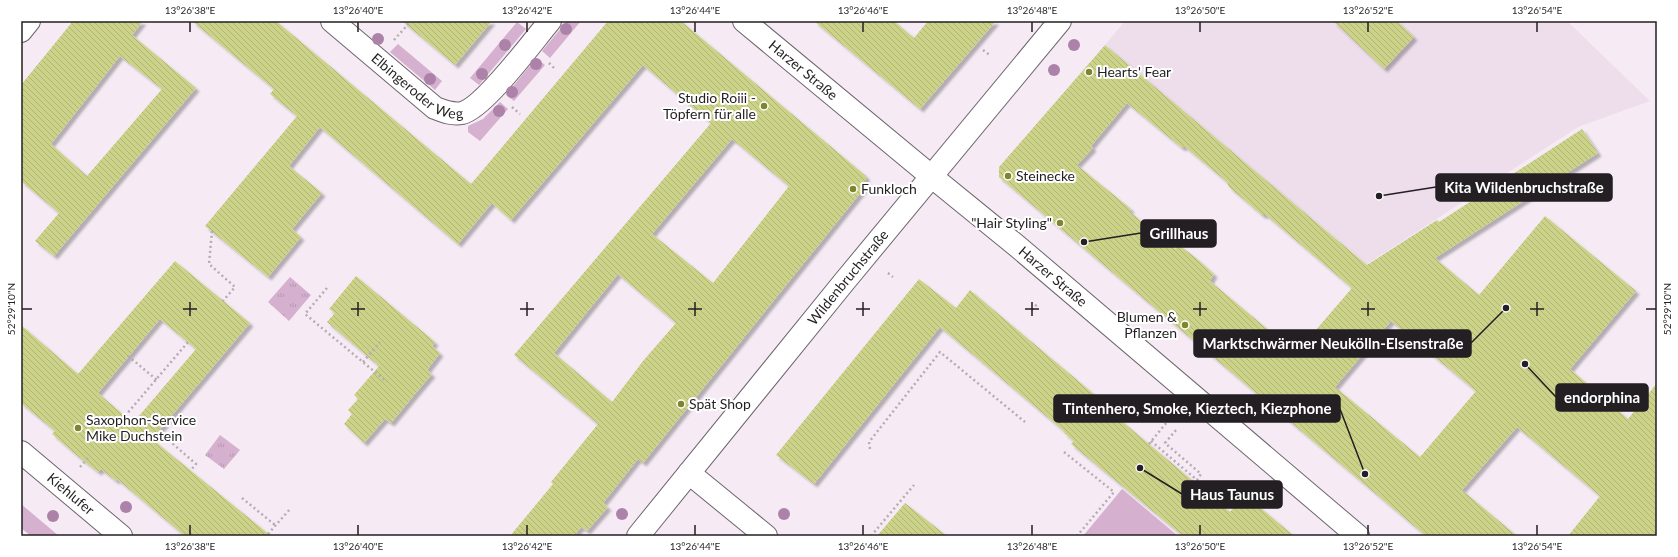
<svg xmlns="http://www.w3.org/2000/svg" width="1678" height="557" viewBox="0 0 1678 557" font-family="Lato,sans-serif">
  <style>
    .built { fill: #eeddeb }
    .grass { fill: #d5b0cf }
    .park { fill: url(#park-tufts) }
    .building { fill: url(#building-back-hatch); fill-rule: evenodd; filter: url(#shadow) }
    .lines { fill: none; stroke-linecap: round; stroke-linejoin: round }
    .minor-casing { stroke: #6e656d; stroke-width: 24 }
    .tertiary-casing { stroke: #6e656d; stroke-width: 24 }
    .path { stroke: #b4acb3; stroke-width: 2.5; stroke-dasharray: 2 3; stroke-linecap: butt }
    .minor { stroke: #fff; stroke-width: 22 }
    .tertiary { stroke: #fff; stroke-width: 22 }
    .tree { fill: #ad82a9 }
    .ticks { fill: none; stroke: #231f22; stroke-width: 1.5 }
    .poi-dot { fill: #7f842f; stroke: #fff; stroke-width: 1.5 }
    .labels { text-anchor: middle; stroke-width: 4; stroke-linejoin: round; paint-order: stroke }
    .street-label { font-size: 14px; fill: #231f22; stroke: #fff }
    .poi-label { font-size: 14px; fill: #231f22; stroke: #fff; text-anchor: start }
    .leader { fill: none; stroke: #231f22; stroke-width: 1.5 }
    .callout-dot { fill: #231f22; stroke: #fff; stroke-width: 1.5 }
    .callout { fill: #231f22; stroke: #231f22; stroke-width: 1.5 }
    .callout-label { font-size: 15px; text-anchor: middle; font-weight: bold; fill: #fff }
    .neatline { fill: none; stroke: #231f22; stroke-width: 1.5 }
    .ticks-label { font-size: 10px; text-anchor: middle; fill: #231f22 }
  </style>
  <defs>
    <pattern id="park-tufts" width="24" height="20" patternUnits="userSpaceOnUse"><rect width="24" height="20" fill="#d5b0cf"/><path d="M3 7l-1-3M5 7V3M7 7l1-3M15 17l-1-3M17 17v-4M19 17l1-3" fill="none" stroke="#b797b1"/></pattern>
    <pattern id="building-back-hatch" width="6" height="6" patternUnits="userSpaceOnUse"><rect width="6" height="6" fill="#ccd389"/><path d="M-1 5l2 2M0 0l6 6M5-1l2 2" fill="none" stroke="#afb576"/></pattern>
    <filter id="shadow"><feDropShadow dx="3.5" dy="3.5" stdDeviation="1" flood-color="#0004"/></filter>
  </defs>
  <rect width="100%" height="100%" fill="#f6ebf4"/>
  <!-- built -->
  <path class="built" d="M1125,21H1567L1650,101L1578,127L1367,264L1105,45Z"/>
  <!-- grass -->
  <path class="grass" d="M567,21H581L550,58L542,51Z
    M517,22L526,29L479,85L470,78Z
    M398,44L442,81L435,90L390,52Z
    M536,58L545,65L514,101L506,95Z
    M500,102L508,109L480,141L468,132V126L483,119Z
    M1122,489L1178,536H1083Z
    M21,504L59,536H31L21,528Z"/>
  <!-- park -->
  <path class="park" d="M290,277L311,295L289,321L268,302Z
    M220,435L240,450L224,469L205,455Z"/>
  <!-- building -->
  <path class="building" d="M73,21H143L132,35L196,88L54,256L35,241L59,213L21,181V85ZM120,56L162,89L87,176L51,144Z
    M192,21H276L471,184L608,21H681L866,176V186L643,463L638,459L603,503L608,507L587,531L581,527L574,536H510L553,484L551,482L598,424L514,355L711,123L643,65L511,220L492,203L458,244L320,127L289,166L322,193L292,229L301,237L268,277L205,226L297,116L270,94L274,89ZM732,139L789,186L713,283L652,234ZM618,274L676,323L643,361L612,402L554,353Z
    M402,21H492L455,65Z
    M814,21H894L914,38L928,21H996L920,109Z
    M1333,21H1397L1414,37L1384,69Z
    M1105,45L1367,265L1437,220L1439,222L1582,129L1598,153L1435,258L1479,295L1545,216L1636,291L1570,369L1628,419L1657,383V536H1568L1600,496L1517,427L1462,490L1517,536H1426L999,177V167ZM1127,103L1182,148L1184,146L1227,182L1229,187L1262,215H1266L1352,288L1296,353L1210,281L1214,274L1196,258L1179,245L1175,249L1129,211L1131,209L1077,165L1093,148L1091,146ZM1391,321L1476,391L1420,457L1335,387Z
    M175,261L250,323L152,439L271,536H185L117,479L116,481L101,469L98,472L80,458L52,434L55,431L21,403V325L78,374ZM160,319L196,349L133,423L98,393Z
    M356,276L435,342L432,346L440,353L427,370L432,374L415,394L391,423L385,419L364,443L344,424L352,414L348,410L358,399L354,395L379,366L327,322L335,313L329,309Z
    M919,279L956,308L970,290L1095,395L1093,397L1230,512L1244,494L1294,536H1183L1071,444L1074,441L1064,433L1065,432L940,327L814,484L776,455Z
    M905,503L947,536H877Z"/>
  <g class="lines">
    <!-- minor casing -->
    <g class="minor-casing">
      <g id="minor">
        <path id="s1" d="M332,21L435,108C443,111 452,115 462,113C484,108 533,41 550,21"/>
        <path id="s2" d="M744,21L931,176"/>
        <path d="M21,31L29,21"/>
        <path id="s3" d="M21,452L121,536"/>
        <path d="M689,473L766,536"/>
      </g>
    </g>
    <!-- tertiary casing -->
    <g class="tertiary-casing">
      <g id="tertiary">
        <path id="s4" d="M931,176L1017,246L1358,536"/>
        <path id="s5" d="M638,536L844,282L1060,21"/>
      </g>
    </g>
    <!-- path -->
    <path class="path" d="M394,40L411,21
      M983,50L991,56
      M549,63L556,70
      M512,107L520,114
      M1035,226L1040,221
      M212,231L209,264L235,287L223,301
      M888,273L893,277
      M327,288L305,314L387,382
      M1032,310L1038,303
      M128,356L157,380
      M363,362L380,342
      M125,416L188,342
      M165,437L196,464L191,470
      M1151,441L1197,480L1201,474L1165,443L1176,430
      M1149,444L1167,422
      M870,449L869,442L940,352L1025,422
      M1064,452L1114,492L1077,536
      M80,467L88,458
      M242,498L275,525
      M268,534L290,509
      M871,536L914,485"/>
    <!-- minor -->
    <use href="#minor" class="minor"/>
    <!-- tertiary -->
    <use href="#tertiary" class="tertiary"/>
  </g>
  <!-- trees -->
  <g class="tree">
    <circle cx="566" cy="29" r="6"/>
    <circle cx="378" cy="39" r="6"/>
    <circle cx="505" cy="45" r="6"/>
    <circle cx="1074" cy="45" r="6"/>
    <circle cx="536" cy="64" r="6"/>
    <circle cx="1054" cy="70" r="6"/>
    <circle cx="482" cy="74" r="6"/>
    <circle cx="430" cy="79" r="6"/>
    <circle cx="512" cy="92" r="6"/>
    <circle cx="499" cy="111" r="6"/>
    <circle cx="126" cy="507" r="6"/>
    <circle cx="622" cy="514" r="6"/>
    <circle cx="784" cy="514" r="6"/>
    <circle cx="53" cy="516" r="6"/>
  </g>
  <!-- ticks -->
  <path class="ticks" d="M190,22V32M358,22V32M527,22V32M695,22V32M863,22V32M1032,22V32M1200,22V32M1368,22V32M1537,22V32M190,302V316M358,302V316M527,302V316M695,302V316M863,302V316M1032,302V316M1200,302V316M1368,302V316M1537,302V316M22,309H32M183,309H197M351,309H365M520,309H534M688,309H702M856,309H870M1025,309H1039M1193,309H1207M1361,309H1375M1530,309H1544M1646,309H1656M190,525V535M358,525V535M527,525V535M695,525V535M863,525V535M1032,525V535M1200,525V535M1368,525V535M1537,525V535"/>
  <!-- markers -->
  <g class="poi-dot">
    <circle cx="1089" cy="72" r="4"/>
    <circle cx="764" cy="106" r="4"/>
    <circle cx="1008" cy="176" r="4"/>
    <circle cx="853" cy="189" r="4"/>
    <circle cx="1060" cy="223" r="4"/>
    <circle cx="1185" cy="325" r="4"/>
    <circle cx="681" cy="404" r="4"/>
    <circle cx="78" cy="428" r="4"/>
  </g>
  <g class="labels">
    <!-- street labels -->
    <g class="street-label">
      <text dy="5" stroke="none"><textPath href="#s2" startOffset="77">Harzer Straße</textPath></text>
      <text dy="5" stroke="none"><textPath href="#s1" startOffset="109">Elbingeroder Weg</textPath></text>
      <text dy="5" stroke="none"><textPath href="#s5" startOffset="333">Wildenbruchstraße</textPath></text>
      <text dy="5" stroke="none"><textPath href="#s4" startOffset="158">Harzer Straße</textPath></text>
      <text dy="5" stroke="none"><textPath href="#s3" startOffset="65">Kiehlufer</textPath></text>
    </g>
    <!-- poi labels -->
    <g class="poi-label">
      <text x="1097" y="77">Hearts' Fear</text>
      <text x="756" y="103" text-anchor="end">Studio Roiii -<tspan x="756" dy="16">Töpfern für alle</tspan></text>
      <text x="1016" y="181">Steinecke</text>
      <text x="861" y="194">Funkloch</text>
      <text x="1052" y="228" text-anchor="end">"Hair Styling"</text>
      <text x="1177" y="322" text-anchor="end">Blumen &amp;<tspan x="1177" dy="16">Pflanzen</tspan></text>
      <text x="689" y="409">Spät Shop</text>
      <text x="86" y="425">Saxophon-Service<tspan x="86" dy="16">Mike Duchstein</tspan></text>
    </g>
  </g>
  <!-- callouts -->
  <path class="leader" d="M1379 196L1436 187M1084 242L1141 233M1506 308L1471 343M1525 364L1556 397M1365 474L1340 409M1140 468L1182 494"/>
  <g class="callout-dot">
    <circle cx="1379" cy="196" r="4"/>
    <circle cx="1084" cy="242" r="4"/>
    <circle cx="1506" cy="308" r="4"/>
    <circle cx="1525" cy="364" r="4"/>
    <circle cx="1365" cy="474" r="4"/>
    <circle cx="1140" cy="468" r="4"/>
  </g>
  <g class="callout">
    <rect x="1436" y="174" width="176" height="27" rx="4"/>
    <rect x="1141" y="220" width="75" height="27" rx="4"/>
    <rect x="1194" y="330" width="277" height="27" rx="4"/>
    <rect x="1556" y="384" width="92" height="27" rx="4"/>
    <rect x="1054" y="395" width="286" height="27" rx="4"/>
    <rect x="1182" y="481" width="100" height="27" rx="4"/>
  </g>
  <g class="callout-label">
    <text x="1524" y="193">Kita Wildenbruchstraße</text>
    <text x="1179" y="239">Grillhaus</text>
    <text x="1333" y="349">Marktschwärmer Neukölln-Elsenstraße</text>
    <text x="1602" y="403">endorphina</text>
    <text x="1197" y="414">Tintenhero, Smoke, Kieztech, Kiezphone</text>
    <text x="1232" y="500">Haus Taunus</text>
  </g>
  <!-- border -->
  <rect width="1678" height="557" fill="none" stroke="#ffffff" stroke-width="44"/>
  <rect x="22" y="22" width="1634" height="513" class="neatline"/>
  <g class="ticks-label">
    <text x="190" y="14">13°26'38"E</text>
    <text x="358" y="14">13°26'40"E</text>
    <text x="527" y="14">13°26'42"E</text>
    <text x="695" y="14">13°26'44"E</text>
    <text x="863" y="14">13°26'46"E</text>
    <text x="1032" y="14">13°26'48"E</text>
    <text x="1200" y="14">13°26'50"E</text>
    <text x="1368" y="14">13°26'52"E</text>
    <text x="1537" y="14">13°26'54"E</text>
    <text transform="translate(11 309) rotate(-90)" y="4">52°29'10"N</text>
    <text transform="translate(1667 309) rotate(-90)" y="4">52°29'10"N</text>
    <text x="190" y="550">13°26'38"E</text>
    <text x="358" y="550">13°26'40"E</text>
    <text x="527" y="550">13°26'42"E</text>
    <text x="695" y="550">13°26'44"E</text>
    <text x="863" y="550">13°26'46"E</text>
    <text x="1032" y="550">13°26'48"E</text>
    <text x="1200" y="550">13°26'50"E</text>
    <text x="1368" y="550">13°26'52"E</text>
    <text x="1537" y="550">13°26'54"E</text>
  </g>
</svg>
